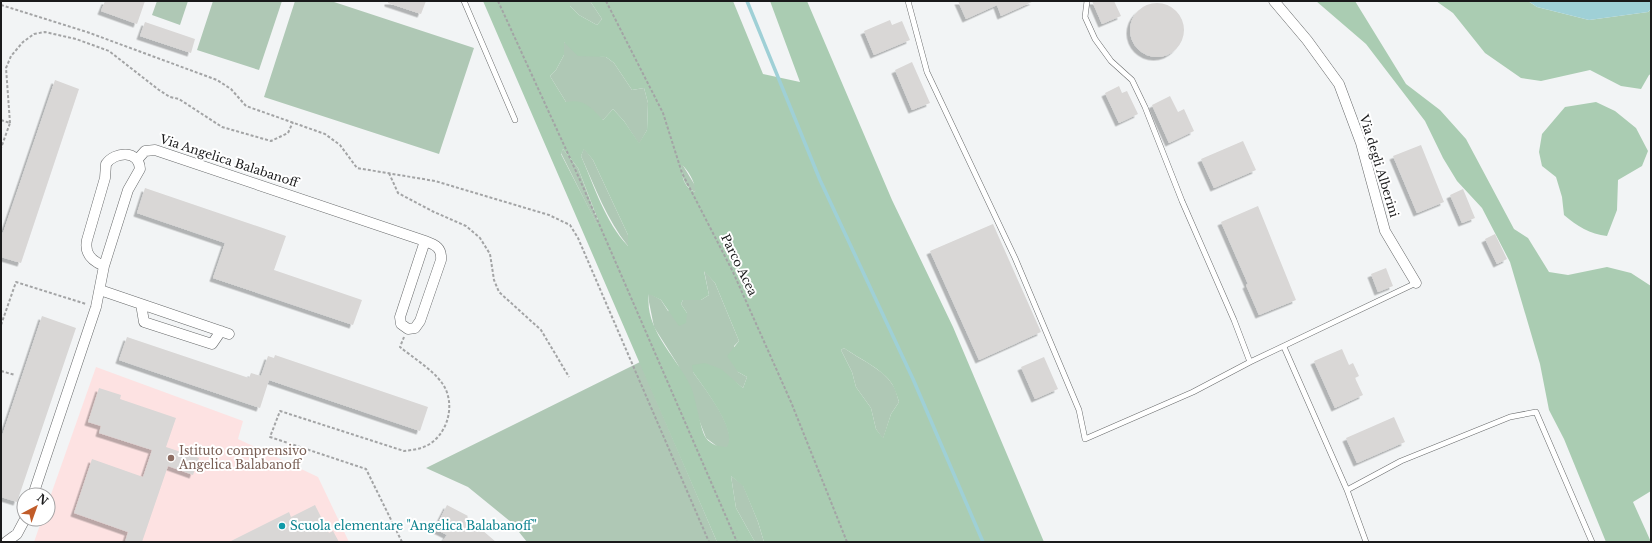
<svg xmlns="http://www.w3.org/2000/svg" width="1652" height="543" viewBox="0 0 1652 543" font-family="'Libre Baskerville',serif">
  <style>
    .education { fill: #fde2e2 }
    .green { fill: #afc8b5 }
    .forest { fill: #aaccb2; fill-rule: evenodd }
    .water { fill: #9fd0d6 }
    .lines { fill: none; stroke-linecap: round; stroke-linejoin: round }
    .stream { stroke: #9fd0d6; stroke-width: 3.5 }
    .building { fill: #d9d7d6; filter: url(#shadow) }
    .lane-casing { stroke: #686a6b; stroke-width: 6 }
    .street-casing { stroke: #686a6b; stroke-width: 11 }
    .path { stroke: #a3a4a5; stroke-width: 2; stroke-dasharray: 3 2; stroke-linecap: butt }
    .lane { stroke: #fff; stroke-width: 5 }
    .street { stroke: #fff; stroke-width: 10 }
    .education-dot { fill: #8d6e63; stroke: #fff; stroke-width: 1.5 }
    .culture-dot { fill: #0f9aa8; stroke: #fff; stroke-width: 1.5 }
    .labels { text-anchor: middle; stroke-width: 4; stroke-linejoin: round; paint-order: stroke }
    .street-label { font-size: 12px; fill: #1a1a1b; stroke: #fff }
    .education-label { font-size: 12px; fill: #785e54; stroke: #fff; text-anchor: start }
    .culture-label { font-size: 12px; fill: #0d838f; stroke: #fff; text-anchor: start }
  </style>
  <defs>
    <filter id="shadow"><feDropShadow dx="-3.5" dy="3.5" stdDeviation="0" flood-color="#0004"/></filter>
  </defs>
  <rect width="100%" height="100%" fill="#f2f4f5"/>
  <!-- education -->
  <path class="education" d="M96,367L243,421L238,439L318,477L349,542H34L42,519H48V503Z"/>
  <!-- green -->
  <path class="green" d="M157,1H188L180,25L152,15Z
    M213,1H282L259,70L197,50Z
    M295,1H331L474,48L439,154L264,97Z
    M570,1H590L602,19L597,25L579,15L570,6Z
    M564,42L599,56L606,57L614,63L632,90L644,88L648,103L647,130L639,144L624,121L613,109L603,120L566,102L550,76L556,70L564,55Z
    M584,148L593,160L628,235V246C607,220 595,187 581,156Z
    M563,149L578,168L598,221L597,225L561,153Z
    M682,164L696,187L695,192C684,186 681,176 682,164Z
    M704,270L715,283L739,341L734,346L738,372L747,377L743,388L734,381L693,372C703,387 738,429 728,447H718L706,438L678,365L654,327L649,302V293L661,300L668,311L687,313L681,304L683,300H701L709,295Z
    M844,348C859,359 883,369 892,384C896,389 897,396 899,402L891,414L883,439L876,429L871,408L856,387L852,372L841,350Z
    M640,362L717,542H527L511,522L468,487L426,468Z
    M731,476L743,485L758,522L764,542H755L736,508Z"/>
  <!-- forest -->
  <path class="forest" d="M483,1H570V6L579,15L597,25L602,19L590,1H733L763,74L800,82L770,1H807L892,200L953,327L1044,542H764L758,522L743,486L731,476L736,508L755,542H717ZM564,42L578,56L606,57L614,63L632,90L644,88L648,103L647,130L639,143L624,121L613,109L603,120C590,107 585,99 566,102L550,76L556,70L564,55ZM563,149L578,168L598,220L597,224L561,154ZM584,149L593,160L628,235V246C605,222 594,185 581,156ZM682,165C688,170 696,183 695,192C684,187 681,176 682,165ZM704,271L715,283L739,341L727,356L738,372L747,377L743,388L721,369L705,363L692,365L693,372C703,387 738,430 727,447C720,447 711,445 706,438C700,429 696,399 691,387C677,357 644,330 649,294L661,300L679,326L686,323L687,313L681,304L683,300H701L709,295ZM844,348C858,358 884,370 892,384C895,389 897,396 899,402L891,414L883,438L876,429L871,408L856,387L852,372L841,350Z
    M1316,1H1355L1406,84L1440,110L1466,139L1514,229L1528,238L1549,272L1568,275L1607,267L1631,273L1651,286V491L1633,502L1651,542H1606L1564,439L1549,410L1540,364L1510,262L1482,208L1457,181L1443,158L1425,121L1366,44Z
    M1436,1H1528L1537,7L1589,20L1648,12L1651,9V74L1649,75L1641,89L1621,86L1590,70L1541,81L1521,78L1485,53L1453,13Z
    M1596,102L1615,111L1636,128L1648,151L1642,166L1618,180L1617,210L1607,236C1590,234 1577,226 1564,215L1562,197L1556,177L1542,166L1539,152L1542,134L1565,107Z"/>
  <!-- water -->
  <path class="water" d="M1528,1H1651V9L1648,12L1589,20L1537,7Z"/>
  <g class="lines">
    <!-- stream -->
    <path class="stream" d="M747,1L820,180L913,379L983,542"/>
  </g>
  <!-- building -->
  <path class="building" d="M105,1H145L137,24L101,11Z
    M388,1H426L421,14L388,3Z
    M958,1H1034L1001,16L997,5L966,19Z
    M1092,1H1114L1121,16L1102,24Z
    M1130 30a27 27 0 1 1 54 0a27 27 0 1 1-54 0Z
    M890,20L892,25L902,21L910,40L874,55L864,31Z
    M145,22L195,39L191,53L140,36Z
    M912,62L930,103L912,110L895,70Z
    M55,80L79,89L21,263L1,257V232L3,233Z
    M1119,86L1122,93L1127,91L1138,114L1119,123L1105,93Z
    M1170,96L1178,112L1184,109L1194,131L1169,143L1152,105Z
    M1243,141L1256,170L1214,188L1201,159Z
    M1421,145L1444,202L1417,213L1393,156Z
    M145,188L286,236L274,270L362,300L353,325L213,278L225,243L137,213Z
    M1463,189L1475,218L1462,223L1450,195Z
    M1258,206L1296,300L1259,315L1246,285L1248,284L1221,222Z
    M993,224L1041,332L979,360L930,251Z
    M1495,234L1507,259L1497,264L1485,239Z
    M1386,268L1393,286L1378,292L1371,274Z
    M42,316L76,328L17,502L1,497V439Z
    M127,337L249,378L251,373L261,376L268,356L274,358L275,355L428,407L420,431L269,380L260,408L119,360Z
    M1342,349L1349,365L1353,363L1359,376L1355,378L1363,395L1335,408L1314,361Z
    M1044,357L1058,389L1035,399L1021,367Z
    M99,388L121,395L120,399L176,418L166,447L199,458L193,475L168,466L142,542H125L128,532L74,513L92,459L143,477L152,450L99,433L101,426L88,422Z
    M1394,417L1405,442L1357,463L1346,438Z
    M315,505L329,533L333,531L339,542H229L289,512L291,517Z
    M447,505L468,516L467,517L496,542H442L447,535L435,529Z"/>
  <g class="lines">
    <!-- lane casing -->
    <g class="lane-casing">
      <path id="lane" d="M464,1L515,120
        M908,1L927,72L1015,258L1079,410L1085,439L1193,392L1250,362L1416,283
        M1087,1L1085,17L1095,39L1111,61L1132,80L1145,107L1182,201L1234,320L1250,362
        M1284,347L1347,490L1366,542
        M1347,490L1401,461L1510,417L1536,412L1592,542"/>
    </g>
    <!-- street casing -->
    <g class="street-casing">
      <path id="street" d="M1274,1L1307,40L1339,84L1361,143L1385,231L1416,283
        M137,160L145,151L155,150L425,241C436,245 442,248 441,260L420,321L415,328L408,329L401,324L400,317L425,241
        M100,290L229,334
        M141,304L144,322L212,344L221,331
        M33,495L96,307L104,266L128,190L140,169C139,150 115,151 106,164L105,178L87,240C84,254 92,261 104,266
        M6,542L17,534L25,519"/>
    </g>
    <!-- path -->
    <path class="path" d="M498,1L580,180L737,542
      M606,1L663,113L682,173L733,272L791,402L847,542
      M1,5L87,32L217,80L231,89L246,106L325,134L340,145L357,168L435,181L549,215L570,225L578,238L709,542
      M1,120L10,123L1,148
      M10,123L6,68L11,56L23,42L34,34L45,32L76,39L109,51L159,90L170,97L179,99L222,127L271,141L288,133L293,122
      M389,173L398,193L434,212L466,226L480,238L490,254L494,280L499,292L541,330L569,377
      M1,325L16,282L86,304
      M1,371L15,375
      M402,542L366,469L270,437L280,411L404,451C412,450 421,449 428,445C449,433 456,402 442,383C433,370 412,357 400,347L404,337"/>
    <!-- lane -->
    <use href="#lane" class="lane"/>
    <!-- street -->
    <use href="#street" class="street"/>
  </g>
  <!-- markers -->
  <circle class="education-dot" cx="171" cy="458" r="4"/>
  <circle class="culture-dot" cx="282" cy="526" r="4"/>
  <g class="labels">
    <!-- street labels -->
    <g class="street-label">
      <text transform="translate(229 161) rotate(18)" y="4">Via Angelica Balabanoff</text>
      <text transform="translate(1379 166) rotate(73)" y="4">Via degli Alberini</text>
      <text transform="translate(739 265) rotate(64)" y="4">Parco Acea</text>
    </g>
    <!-- education labels -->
    <g class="education-label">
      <text x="179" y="455">Istituto comprensivo<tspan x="179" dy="14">Angelica Balabanoff</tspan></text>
    </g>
    <!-- culture labels -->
    <g class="culture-label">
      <text x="290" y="530">Scuola elementare "Angelica Balabanoff"</text>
    </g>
  </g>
  <!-- border -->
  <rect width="1652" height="543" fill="none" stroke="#1a1a1b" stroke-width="4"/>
  <!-- north arrow -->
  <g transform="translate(36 507) rotate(41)"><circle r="19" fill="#ffffff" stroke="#a3a3a4"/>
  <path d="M0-3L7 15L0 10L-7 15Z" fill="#c15c29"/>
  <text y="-6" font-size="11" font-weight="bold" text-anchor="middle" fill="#1a1a1b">N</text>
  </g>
</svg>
